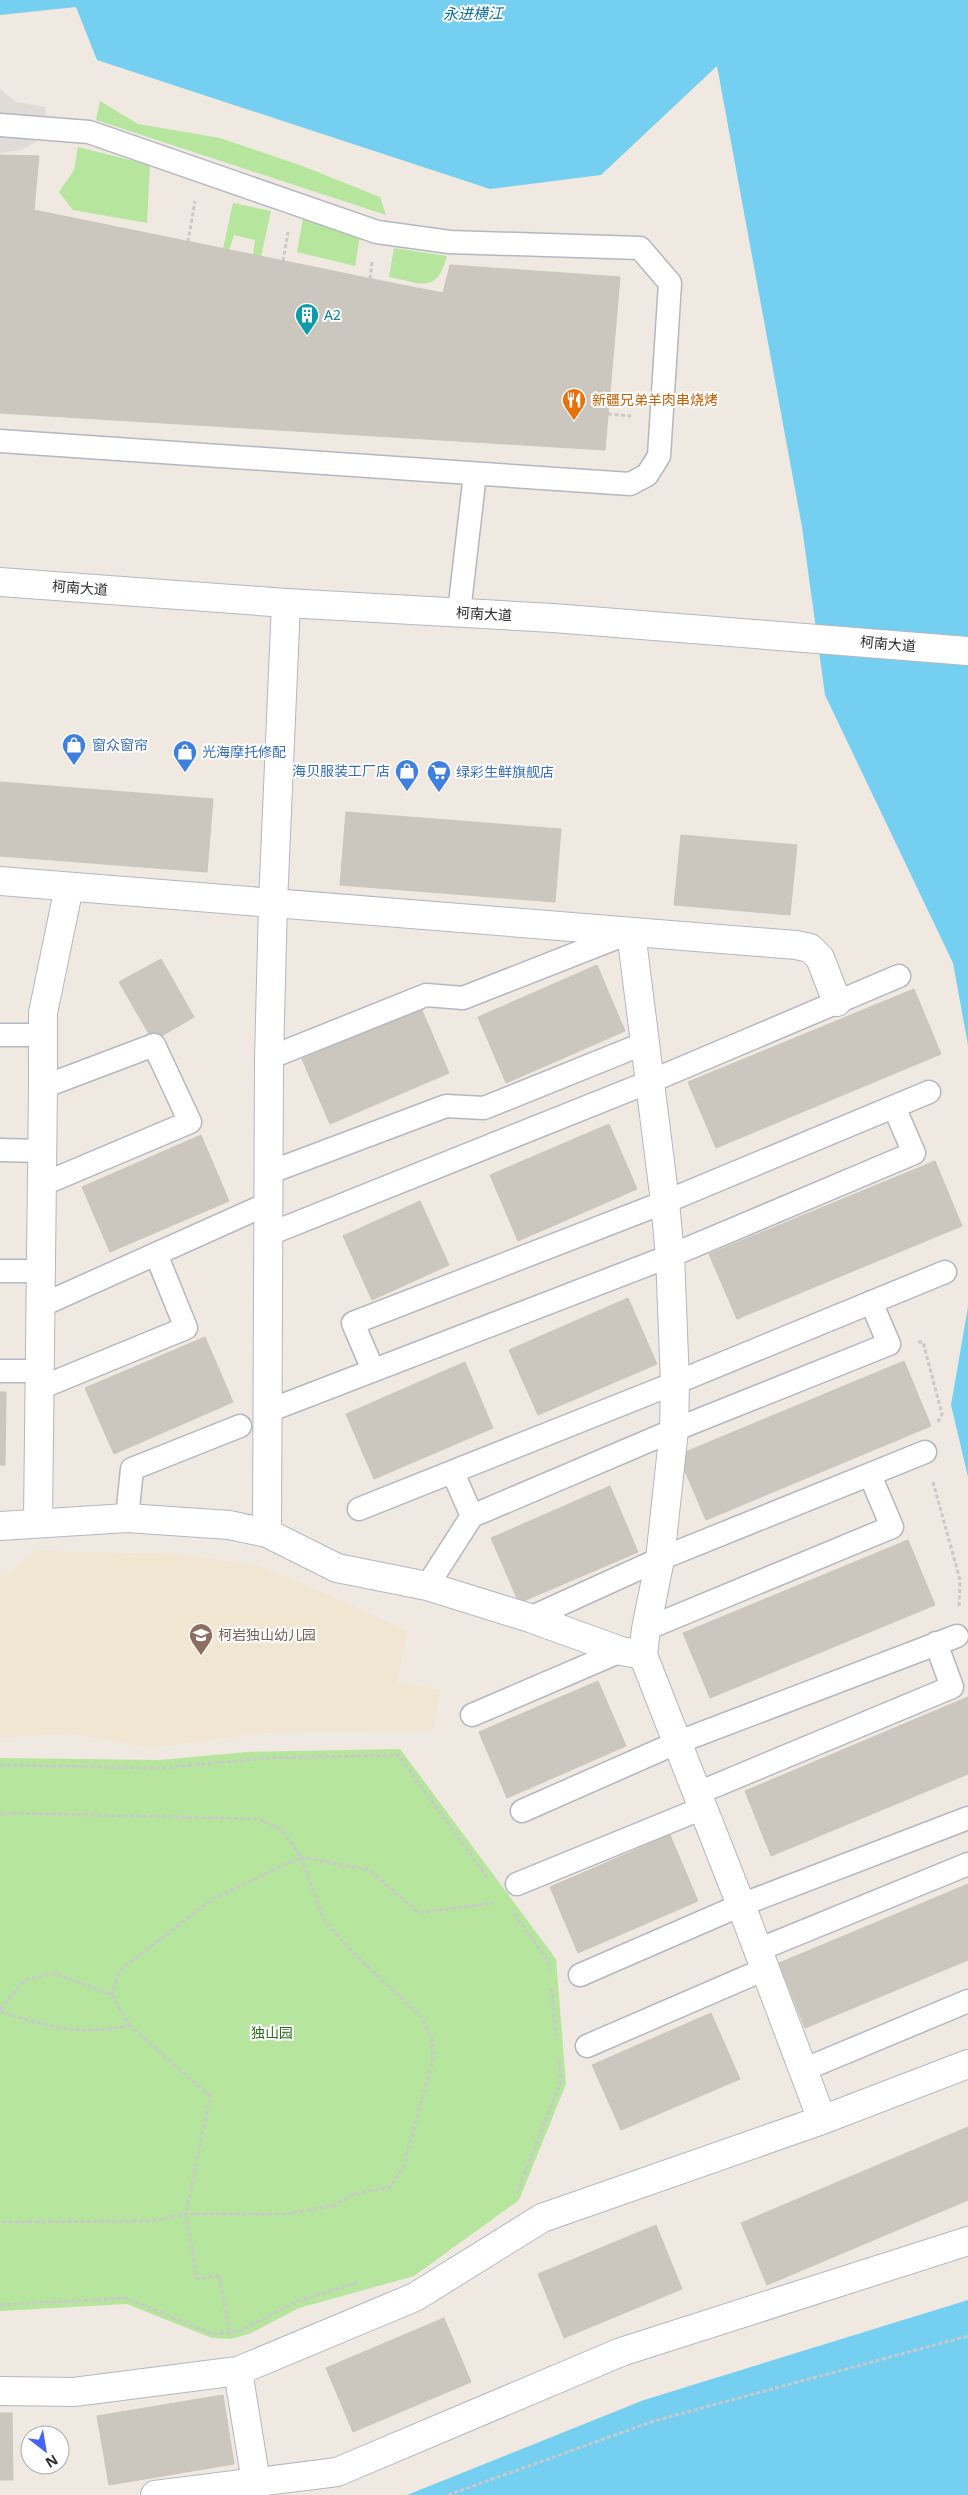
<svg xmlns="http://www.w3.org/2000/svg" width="968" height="2495" viewBox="0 0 968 2495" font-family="'Noto Sans','Noto Sans SC',sans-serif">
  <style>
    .education { fill: #f0e6d1 }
    .green { fill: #b6e59e }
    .plaza { fill: #dfdcd8 }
    .water { fill: #75cff0 }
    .building { fill: #cbc7bf; stroke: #cbc5ba }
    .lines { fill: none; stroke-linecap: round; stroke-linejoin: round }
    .service-casing { stroke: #b4b7c1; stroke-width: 25 }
    .minor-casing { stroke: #b4b7c1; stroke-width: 30 }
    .secondary-casing { stroke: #b4b7c1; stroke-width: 30 }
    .path { stroke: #c9c9c9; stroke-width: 3; stroke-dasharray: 4 2.5; stroke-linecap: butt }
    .service { stroke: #fff; stroke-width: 22 }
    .minor { stroke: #fff; stroke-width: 28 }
    .secondary { stroke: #fff; stroke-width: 28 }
    .labels { text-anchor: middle; stroke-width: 4; stroke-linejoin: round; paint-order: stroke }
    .culture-label { font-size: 14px; fill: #0d838f; stroke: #fff; text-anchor: start }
    .food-label { font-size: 14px; fill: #c56008; stroke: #fff; text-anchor: start }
    .street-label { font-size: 14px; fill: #2e2e2e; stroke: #fff }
    .shop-label { font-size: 14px; fill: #366cbe; stroke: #fff; text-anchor: start }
    .education-label { font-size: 14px; fill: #785e54; stroke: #fff; text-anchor: start }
    .park-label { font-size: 14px; fill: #2c6e1b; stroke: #fff }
    .water-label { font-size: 15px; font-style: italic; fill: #0d6fa3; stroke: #fff }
  </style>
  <rect width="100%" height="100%" fill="#efe9e1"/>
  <!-- education -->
  <path class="education" d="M36,1551L178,1554L256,1565L313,1588L407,1631L397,1682L441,1690L432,1731L262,1733L152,1748L71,1734L0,1737V1576H5Z"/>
  <!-- green -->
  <path class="green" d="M100,101L138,124L220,138L305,167L380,197L386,215L96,120Z
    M78,147L150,165L147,223L73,210L59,192L74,170Z
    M233,203L271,211L261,257L253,255L255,240L234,235L229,250L223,249Z
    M303,219L360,235L355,266L297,252Z
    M394,248L447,256C436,295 422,283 389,277Z
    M400,1749L556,1959L566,2084L519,2200L414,2276L299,2308L249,2334L231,2339L212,2338L127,2304L0,2311V1758L160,1760L247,1752Z"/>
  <!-- plaza -->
  <path class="plaza" d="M0,89L16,102L46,107L45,128L38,141L21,150L0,153Z"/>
  <!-- water -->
  <path class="water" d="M0,0H968V1045L953,963L825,695L802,527L717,66L601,175L490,189L97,60L76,7L0,15Z
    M968,1307V1477L951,1405Z
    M968,2300V2495H407L644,2400Z"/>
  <!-- building -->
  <path class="building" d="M0,155L39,156L34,210L387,282L443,293L450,265L620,277L605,450L0,413Z
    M0,782L213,799L207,872L0,856Z
    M346,812L561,829L555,902L340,885Z
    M681,835L797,845L790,915L674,905Z
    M161,959L194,1017L153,1041L119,982Z
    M597,965L625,1031L506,1083L478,1017Z
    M914,989L941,1054L716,1148L688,1082Z
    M421,1008L449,1073L330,1124L302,1059Z
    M609,1124L637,1189L518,1241L490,1175Z
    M201,1135L229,1201L110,1252L82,1187Z
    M935,1161L962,1226L737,1319L709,1254Z
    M420,1201L449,1265L372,1300L343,1236Z
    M628,1298L657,1364L538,1415L509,1350Z
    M205,1337L233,1402L114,1454L85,1388Z
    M904,1361L931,1426L706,1520L678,1455Z
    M465,1362L493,1428L374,1479L346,1414Z
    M0,1392H6L5,1465H0Z
    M610,1486L638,1552L519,1603L491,1538Z
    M908,1540L935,1605L710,1698L683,1633Z
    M598,1681L626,1746L507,1798L479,1732Z
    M968,1697V1774L771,1856L745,1791Z
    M670,1835L698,1901L578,1953L550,1887Z
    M968,1884V1960L805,2028L779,1963Z
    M711,2013L740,2079L621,2130L592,2065Z
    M968,2127V2200L767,2285L741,2223Z
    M656,2225L682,2289L564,2338L538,2274Z
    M444,2318L471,2382L353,2432L326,2368Z
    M223,2395L234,2464L109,2485L97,2416Z
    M0,2413H12L13,2480H0Z"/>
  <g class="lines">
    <!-- service casing -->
    <g class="service-casing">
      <path id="service" d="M0,125L89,132L377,232L450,242L640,248L670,283L659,456L647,475L630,484L0,441
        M459,612L475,474
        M0,1035H42
        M269,1058L426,995L463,998L631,932
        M0,1150L41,1151
        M268,1173L446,1106L484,1108L645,1043
        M41,1185L190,1122L154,1045L43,1087
        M267,1235L649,1082L899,976
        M0,1271H41
        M40,1306L267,1204
        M373,1370L353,1323L665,1202L929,1092
        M0,1371H40
        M40,1388L186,1328L156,1254
        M268,1411L670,1256L914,1153L894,1107
        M453,1473L472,1516
        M359,1509L675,1383L945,1272
        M127,1518L132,1469L240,1426
        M427,1586L472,1516L674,1430L889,1344L871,1302
        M530,1618L660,1559L925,1452
        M646,1629L892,1527L870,1475
        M472,1715L621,1651
        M698,1793L952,1687L936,1643
        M522,1811L676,1743L957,1636
        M517,1884L703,1808
        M758,1950L968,1864
        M580,1975L741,1905L968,1818
        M587,2046L765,1969
        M803,2070L968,2001"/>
    </g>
    <!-- minor casing -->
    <g class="minor-casing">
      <path id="minor" d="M0,881L796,945L810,948L820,958L837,1002
        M631,932L665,1202L670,1256L675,1383L674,1430L660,1559L646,1629L643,1655L741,1905L822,2120
        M38,1521L43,1087V1013L69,887
        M0,1526L127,1518L229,1525L267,1533L337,1568L427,1586L530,1618L621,1651L643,1655
        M267,1533L269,1058L273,903L286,603
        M238,2371L256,2482
        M0,2391L74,2392L238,2371L415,2297L542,2218L822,2120L968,2064
        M155,2495L337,2472L621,2352L968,2241"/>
    </g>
    <!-- secondary casing -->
    <g class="secondary-casing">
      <path id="secondary" d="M0,582L286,603L553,618L968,651"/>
    </g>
    <!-- path -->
    <path class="path" d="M188,242L195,201
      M283,261L288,232
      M370,279L372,262
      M608,414L631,416
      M918,1342H923L942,1414L937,1424
      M933,1482L960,1580L959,1607
      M0,1765L163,1768L267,1758L398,1755L487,1877
      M0,1815L6,1813L259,1819L281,1829L301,1857L324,1920L356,1956L420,2015L432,2039L433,2059L403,2168L390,2187L354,2194L335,2205L287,2214H186L151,2221L0,2222
      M514,1914L548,1960L549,1970
      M551,1988L556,2037
      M112,1995L119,1971L211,1900L301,1857L369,1870L419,1913L493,1903
      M0,2009L25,1980L54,1973L112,1995L129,2025C81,2037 45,2026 0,2011
      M129,2025L210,2096L186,2214L197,2279L219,2275L230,2334
      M517,2193L561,2081L559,2060
      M0,2305L126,2298L213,2334L230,2333L246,2328L298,2301L359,2282
      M448,2495L654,2421L968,2336"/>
    <!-- service -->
    <use href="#service" class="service"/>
    <!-- minor -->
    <use href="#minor" class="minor"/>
    <!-- secondary -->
    <use href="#secondary" class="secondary"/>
  </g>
  <!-- icons -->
  <defs>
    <g id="building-pin" transform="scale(1.25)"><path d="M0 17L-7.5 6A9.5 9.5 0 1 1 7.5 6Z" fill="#0f9aa8" stroke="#fff"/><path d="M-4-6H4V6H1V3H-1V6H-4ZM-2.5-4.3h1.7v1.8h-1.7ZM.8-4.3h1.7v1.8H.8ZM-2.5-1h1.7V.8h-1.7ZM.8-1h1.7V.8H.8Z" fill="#fff"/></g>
    <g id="restaurant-pin" transform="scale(1.25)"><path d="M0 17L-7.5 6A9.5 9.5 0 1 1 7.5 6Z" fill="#e8710a" stroke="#fff"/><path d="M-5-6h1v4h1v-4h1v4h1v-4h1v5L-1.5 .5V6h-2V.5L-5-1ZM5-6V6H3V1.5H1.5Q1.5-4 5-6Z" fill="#fff"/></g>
    <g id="shop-pin" transform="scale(1.25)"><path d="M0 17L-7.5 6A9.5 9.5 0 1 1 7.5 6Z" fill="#3f7fe0" stroke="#fff"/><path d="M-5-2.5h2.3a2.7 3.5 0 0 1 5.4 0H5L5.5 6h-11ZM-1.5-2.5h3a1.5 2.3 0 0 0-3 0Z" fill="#fff"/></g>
    <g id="supermarket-pin" transform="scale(1.25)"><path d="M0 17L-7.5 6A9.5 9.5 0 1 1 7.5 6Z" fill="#3f7fe0" stroke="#fff"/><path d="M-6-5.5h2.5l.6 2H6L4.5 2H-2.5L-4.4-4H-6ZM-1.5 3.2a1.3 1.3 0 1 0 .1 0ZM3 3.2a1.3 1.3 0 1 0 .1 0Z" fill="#fff"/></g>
    <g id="school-pin" transform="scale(1.25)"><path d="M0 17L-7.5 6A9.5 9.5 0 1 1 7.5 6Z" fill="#8d6e63" stroke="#fff"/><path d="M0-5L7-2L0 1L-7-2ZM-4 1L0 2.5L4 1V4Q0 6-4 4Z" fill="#fff"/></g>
  </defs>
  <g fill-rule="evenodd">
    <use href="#building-pin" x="307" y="315"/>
    <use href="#restaurant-pin" x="574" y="400"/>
    <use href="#shop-pin" x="74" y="745"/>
    <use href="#shop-pin" x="185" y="752"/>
    <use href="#shop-pin" x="407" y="771"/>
    <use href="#supermarket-pin" x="439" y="772"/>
    <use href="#school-pin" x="201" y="1635"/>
  </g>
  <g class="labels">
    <!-- culture labels -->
    <g class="culture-label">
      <text x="324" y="320">A2</text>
    </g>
    <!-- food labels -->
    <g class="food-label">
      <text x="592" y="405">新疆兄弟羊肉串烧烤</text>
    </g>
    <!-- street labels -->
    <g class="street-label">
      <text transform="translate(80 588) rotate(4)" y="5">柯南大道</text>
      <text transform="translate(484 614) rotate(3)" y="5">柯南大道</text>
      <text transform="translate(888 644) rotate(5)" y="5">柯南大道</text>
    </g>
    <!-- shop labels -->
    <g class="shop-label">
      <text x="92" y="750">窗众窗帘</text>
      <text x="202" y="757">光海摩托修配</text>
      <text x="390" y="776" text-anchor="end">海贝服装工厂店</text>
      <text x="456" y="777">绿彩生鲜旗舰店</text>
    </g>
    <!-- education labels -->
    <g class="education-label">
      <text x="218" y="1640">柯岩独山幼儿园</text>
    </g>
    <!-- park labels -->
    <g class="park-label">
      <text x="272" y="2038">独山园</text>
    </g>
    <!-- water labels -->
    <g class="water-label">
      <text transform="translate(473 14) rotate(-1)" y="5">永进横江</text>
    </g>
  </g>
  <!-- north arrow -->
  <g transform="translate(45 2450) rotate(149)"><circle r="24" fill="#ffffff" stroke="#ababab"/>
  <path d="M0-4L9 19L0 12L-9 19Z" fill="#4264fb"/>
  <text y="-8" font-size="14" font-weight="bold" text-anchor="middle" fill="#2e2e2e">N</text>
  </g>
</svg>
